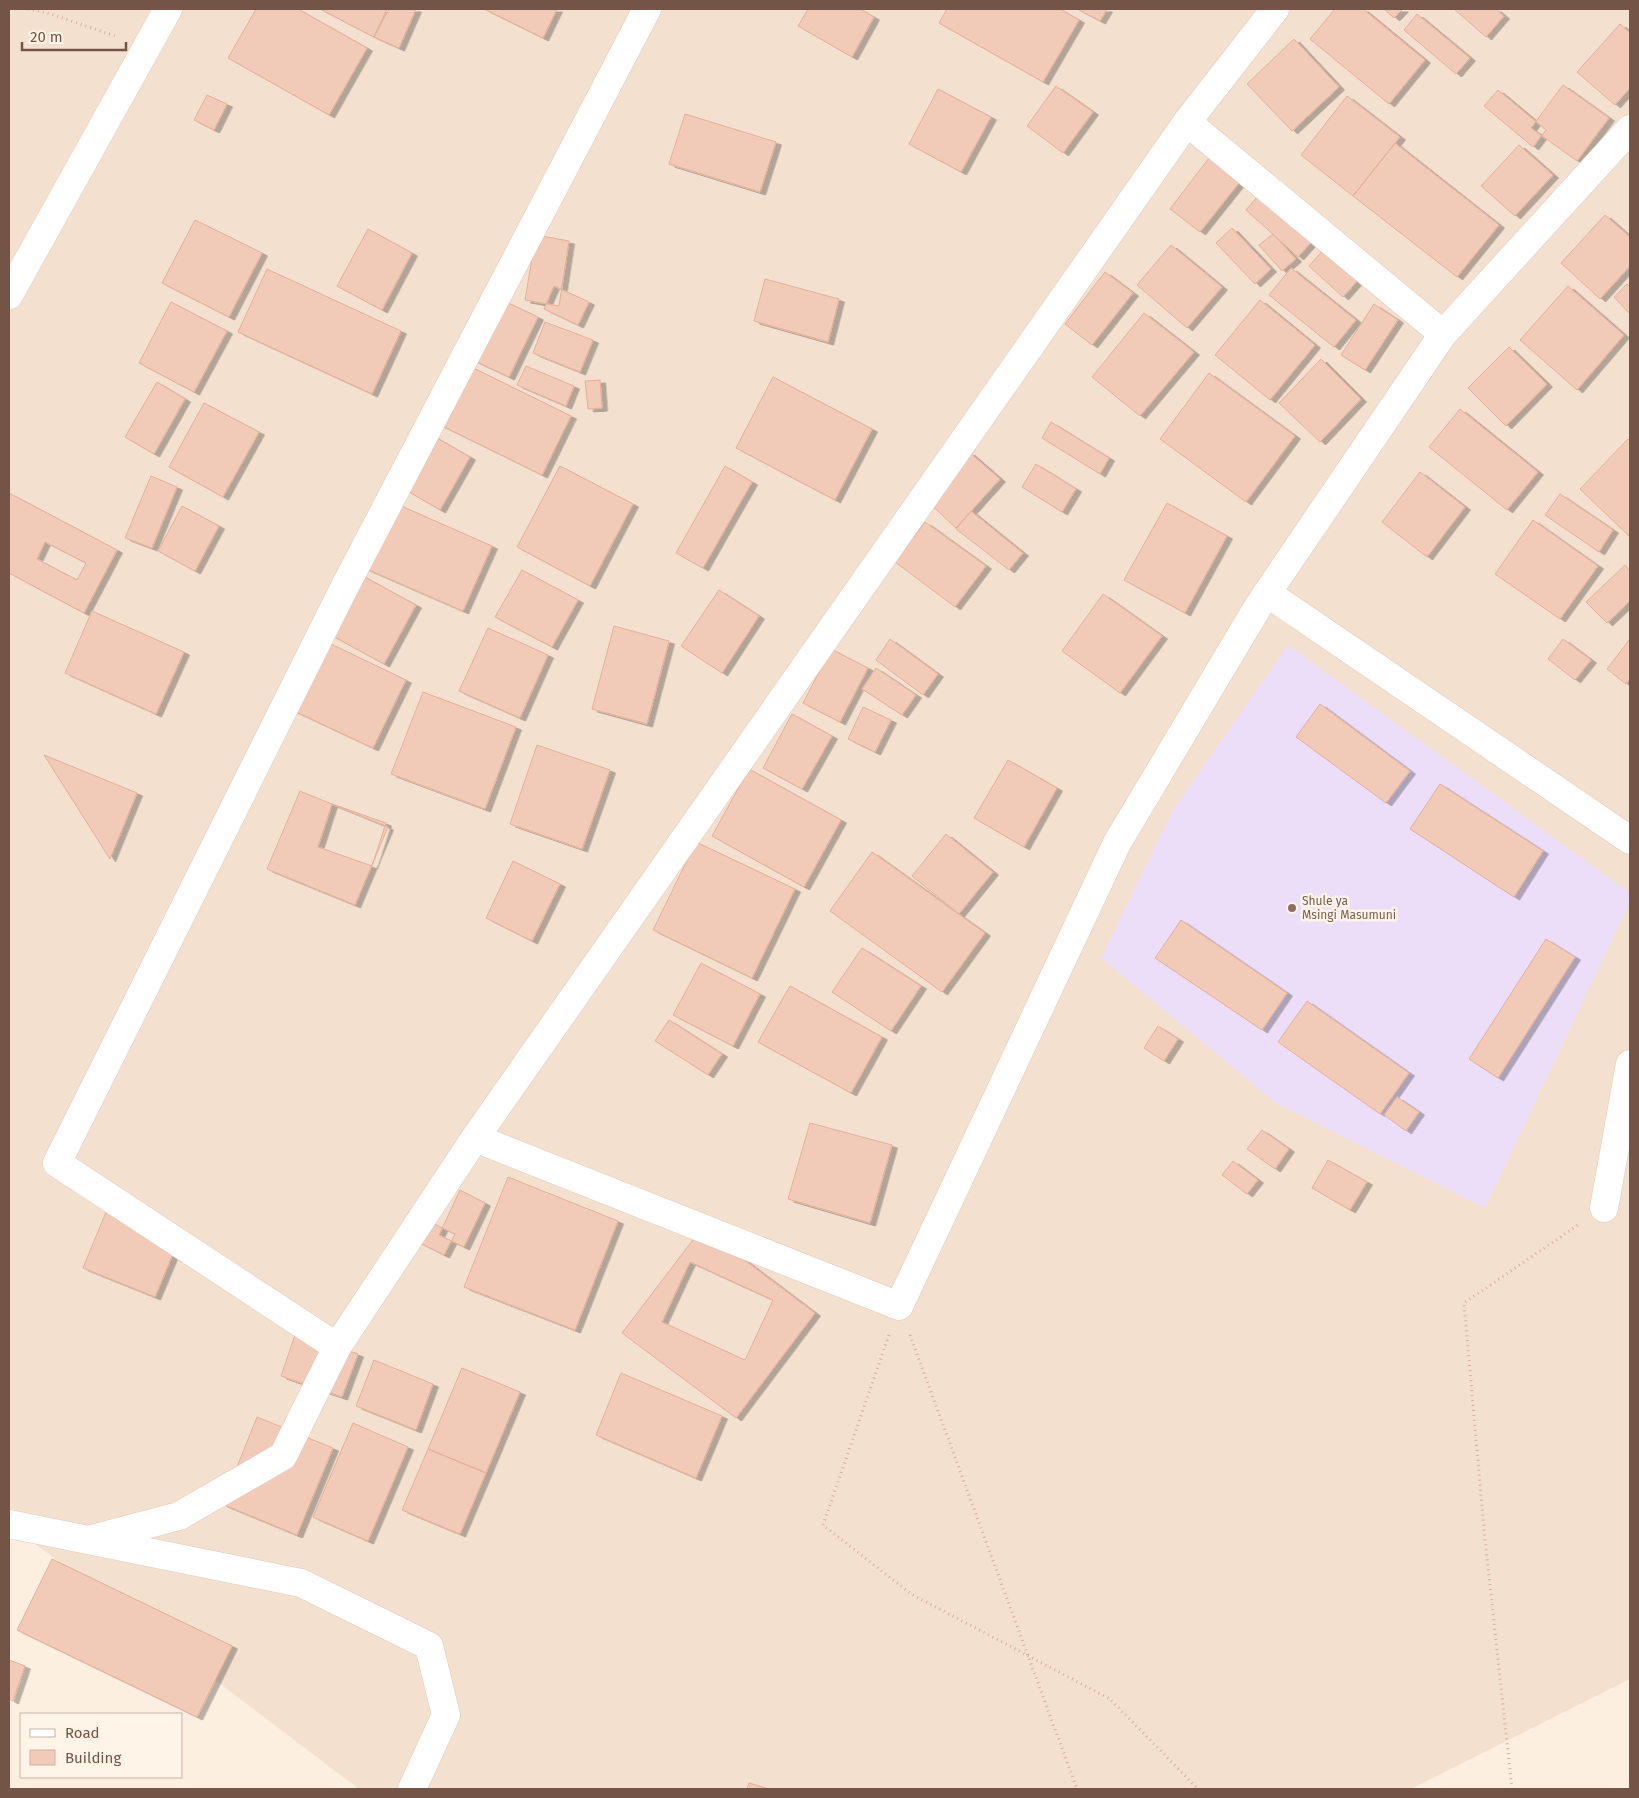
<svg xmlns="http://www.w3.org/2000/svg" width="1639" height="1798" viewBox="0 0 1639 1798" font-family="'Fira Sans',sans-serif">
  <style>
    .residential { fill: #f4e0cf }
    .education { fill: #ecddf8 }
    .building { fill: #f2cab8; stroke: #e5af98; fill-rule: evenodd; filter: url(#shadow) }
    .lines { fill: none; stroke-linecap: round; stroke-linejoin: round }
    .minor-casing { stroke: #e0cbbc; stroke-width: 29 }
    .secondary-casing { stroke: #e7cdbc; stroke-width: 29 }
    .path { stroke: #d6ae9b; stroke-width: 3; stroke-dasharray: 1 4; stroke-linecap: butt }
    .minor { stroke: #fff; stroke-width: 28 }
    .secondary { stroke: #fff; stroke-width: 28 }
    .education-dot { fill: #8d6e63; stroke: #fff4e7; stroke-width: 2 }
    .labels { text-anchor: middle; stroke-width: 5; stroke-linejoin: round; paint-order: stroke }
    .education-label { font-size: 12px; fill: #785e54; stroke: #fff4e7; text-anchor: start }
  </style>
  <defs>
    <filter id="shadow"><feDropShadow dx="5.5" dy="3" stdDeviation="0" flood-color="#0004"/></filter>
  </defs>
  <rect width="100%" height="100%" fill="#fcefe0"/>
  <!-- residential -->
  <path class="residential" d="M9,9H1630V1679L1411,1789H359L9,1524Z"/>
  <!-- education -->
  <path class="education" d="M1288,645L1630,893V902L1485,1208L1276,1103L1101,958L1173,810Z"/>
  <!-- building -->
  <path class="building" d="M256,9H298L367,48L329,115L228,58Z
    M320,9H389L374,37Z
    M387,9H416L399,48L374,37Z
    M484,9H557L543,38Z
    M808,9H860L874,17L852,57L798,26Z
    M947,9H1060L1079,20L1043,82L939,23Z
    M1077,9H1107L1100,21Z
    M1335,9H1363L1425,60L1389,104L1310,39Z
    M1384,9H1403L1394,18Z
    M1454,9H1496L1504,16L1486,37Z
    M1417,14L1470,58L1456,74L1404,30Z
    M1620,24L1630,33V88L1615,105L1577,72Z
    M1294,39L1339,87L1292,131L1247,84Z
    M1563,85L1609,118L1577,161L1531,128Z
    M1056,86L1093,112L1063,153L1027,126Z
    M938,89L991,117L961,172L909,144Z
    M1498,90L1546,130L1533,147L1484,106Z
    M207,95L227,104L214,130L194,120Z
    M1347,96L1400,137L1353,196L1301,155Z
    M685,114L776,142L760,192L669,164Z
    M1395,143L1499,225L1457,277L1353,196Z
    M1519,145L1553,175L1515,216L1481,186Z
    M1212,154L1243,178L1200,232L1170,209Z
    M1263,190L1316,237L1298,257L1246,210Z
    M1605,215L1630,237V266L1600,299L1561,263Z
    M195,220L262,253L229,317L162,283Z
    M1232,228L1271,269L1255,284L1216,243Z
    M368,229L412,253L382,310L337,286Z
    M1273,234L1296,259L1282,271L1259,245Z
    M536,235L569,241L559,306L525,300Z
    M1171,245L1222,287L1187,328L1137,285Z
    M1326,247L1360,278L1343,297L1309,266Z
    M1291,268L1356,320L1334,347L1269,295Z
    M267,269L401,331L372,394L238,332Z
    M1105,272L1133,293L1092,345L1065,324Z
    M765,279L839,299L828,342L754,321Z
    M1627,284L1630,287V314L1614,297Z
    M554,286L589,302L578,325L544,309Z
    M1568,286L1624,335L1577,390L1520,340Z
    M487,293L538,317L509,377L458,353Z
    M1260,300L1315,345L1270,400L1215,355Z
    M171,302L227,331L194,392L139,363Z
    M1374,304L1398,320L1365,370L1341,355Z
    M1144,313L1194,352L1140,416L1092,377Z
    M545,322L593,340L580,372L533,353Z
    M1509,347L1547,384L1506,426L1468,388Z
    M453,358L571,416L542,475L424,417Z
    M1321,359L1361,399L1320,442L1279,403Z
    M526,366L574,386L566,406L517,385Z
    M1209,373L1295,436L1246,502L1160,439Z
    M773,377L872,429L835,500L736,448Z
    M600,380L602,408L588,409L585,381Z
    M157,382L185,399L154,454L125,437Z
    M204,403L259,432L223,497L169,467Z
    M1460,409L1538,472L1507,510L1429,447Z
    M1051,422L1109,458L1100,474L1042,438Z
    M423,430L470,457L440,510L392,482Z
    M1628,439L1630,441V537L1580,489Z
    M969,452L1000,479L956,528L926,500Z
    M1036,464L1076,489L1062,512L1022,487Z
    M560,466L633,504L590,586L517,547Z
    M725,466L752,482L703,568L676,553Z
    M1420,472L1465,507L1427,557L1382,522Z
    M151,476L177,487L152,548L125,538Z
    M9,493L117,550L84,613L9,573ZM45,542L86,563L77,580L37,559Z
    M1560,494L1613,530L1599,552L1545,515Z
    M390,501L492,546L463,611L362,567Z
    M1167,503L1227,536L1185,613L1124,580Z
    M182,506L219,526L195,571L158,551Z
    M971,511L1023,553L1009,570L956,529Z
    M1533,520L1598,566L1560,619L1495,574Z
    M925,522L986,566L955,607L895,562Z
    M1625,565L1630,571V601L1607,623L1586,602Z
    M350,569L416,605L384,664L318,628Z
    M522,570L578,600L552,647L495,617Z
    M719,590L759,616L722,673L681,646Z
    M1103,594L1162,636L1120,693L1062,651Z
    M92,611L184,652L156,714L65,673Z
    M614,626L669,641L647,724L592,709Z
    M488,628L548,655L520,718L459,691Z
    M310,634L406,680L373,748L277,703Z
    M890,639L938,674L923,695L876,660Z
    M1563,639L1591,660L1575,680L1548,659Z
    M1630,639V679L1626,684L1607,669Z
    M831,649L868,668L840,722L803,703Z
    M876,668L916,695L902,715L862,689Z
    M423,692L516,727L485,809L391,774Z
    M1320,704L1410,771L1386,803L1296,737Z
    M863,707L891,720L875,752L848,739Z
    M792,714L832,736L802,789L763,768Z
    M537,745L610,770L582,849L510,824Z
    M44,755L137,793L110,859Z
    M1008,760L1057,788L1024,847L974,818Z
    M749,769L841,820L804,887L712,836Z
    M1440,784L1543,851L1514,897L1410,829Z
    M300,791L388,827L355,905L267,869Z
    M332,804L386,823L372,866L318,847Z
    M946,834L993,872L959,914L912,876Z
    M696,842L795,889L752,978L653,930Z
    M872,852L985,933L942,992L830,911Z
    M513,861L560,884L532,941L486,918Z
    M1181,920L1287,993L1262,1030L1155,958Z
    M1546,939L1575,957L1498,1078L1469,1059Z
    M862,948L921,986L891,1031L832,992Z
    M701,963L760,994L733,1046L673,1015Z
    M790,986L882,1037L851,1093L758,1042Z
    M1307,1001L1409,1073L1380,1114L1278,1042Z
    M669,1020L722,1054L708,1075L655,1041Z
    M1158,1026L1178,1039L1164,1061L1144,1048Z
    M1397,1097L1419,1112L1406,1131L1384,1115Z
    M810,1123L892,1145L870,1223L788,1199Z
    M1262,1130L1289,1149L1275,1169L1247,1149Z
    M1328,1160L1367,1182L1350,1210L1312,1188Z
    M1233,1161L1258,1180L1247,1194L1222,1175Z
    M508,1177L618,1221L575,1330L464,1287Z
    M460,1190L485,1203L464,1247L439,1235Z
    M106,1212L178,1242L155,1297L83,1268Z
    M409,1212L455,1234L444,1255L400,1233Z
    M702,1228L815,1313L736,1418L622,1333Z
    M690,1262L773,1300L745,1360L662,1322Z
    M296,1332L358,1354L342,1397L281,1376Z
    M374,1360L433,1384L416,1430L356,1406Z
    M462,1368L520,1392L486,1473L428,1449Z
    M621,1373L722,1416L696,1478L596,1435Z
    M257,1417L333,1448L297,1535L222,1504Z
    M353,1423L408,1447L368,1541L313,1517Z
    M428,1449L486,1473L460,1534L402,1510Z
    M52,1559L232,1646L197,1717L17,1630Z
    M9,1660L25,1666L13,1701L9,1699Z
    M749,1783L769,1789H747Z"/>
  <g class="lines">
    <!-- minor casing -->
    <g class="minor-casing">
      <path id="minor" d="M1187,122L1443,334
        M1267,593L1630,840
        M475,1138L899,1306L1117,843L1259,605L1443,334L1630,129
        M1604,1208L1630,1064
        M337,1347L475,1138L1187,122L1275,9
        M9,1524L301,1583L429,1646L446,1715L412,1789
        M88,1540L179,1516L283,1456L337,1347L57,1163L342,592L647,9"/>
    </g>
    <!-- secondary casing -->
    <g class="secondary-casing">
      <path id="secondary" d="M9,295L168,9"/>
    </g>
    <!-- path -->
    <path class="path" d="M28,9L51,14L118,37
      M889,1335L823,1525L911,1594L1110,1699L1198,1789
      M910,1335L1077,1789
      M1512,1789L1484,1529L1464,1303L1578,1225"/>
    <!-- minor -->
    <use href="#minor" class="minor"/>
    <!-- secondary -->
    <use href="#secondary" class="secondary"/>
  </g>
  <!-- markers -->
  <circle class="education-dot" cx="1292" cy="908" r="5"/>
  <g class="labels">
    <!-- education labels -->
    <g class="education-label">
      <text x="1302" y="905">Shule ya<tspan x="1302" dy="14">Msingi Masumuni</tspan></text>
    </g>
  </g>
  <!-- border -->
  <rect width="1639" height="1798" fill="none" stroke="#735447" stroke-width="20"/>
  <!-- legend -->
  <rect x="20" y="1713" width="162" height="65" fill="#fff4e7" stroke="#c7b4a7"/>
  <rect x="30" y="1729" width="25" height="8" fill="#ffffff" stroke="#c7b4a7"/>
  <text x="65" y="1738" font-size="15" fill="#735447">Road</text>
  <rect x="30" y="1750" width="25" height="15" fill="#f2cab8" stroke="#c7b4a7"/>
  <text x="65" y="1763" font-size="15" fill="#735447">Building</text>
  <!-- scale -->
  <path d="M22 42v8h104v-8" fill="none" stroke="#735447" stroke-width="2.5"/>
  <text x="30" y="42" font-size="15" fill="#735447" stroke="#fff4e7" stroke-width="4" paint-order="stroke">20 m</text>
</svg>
